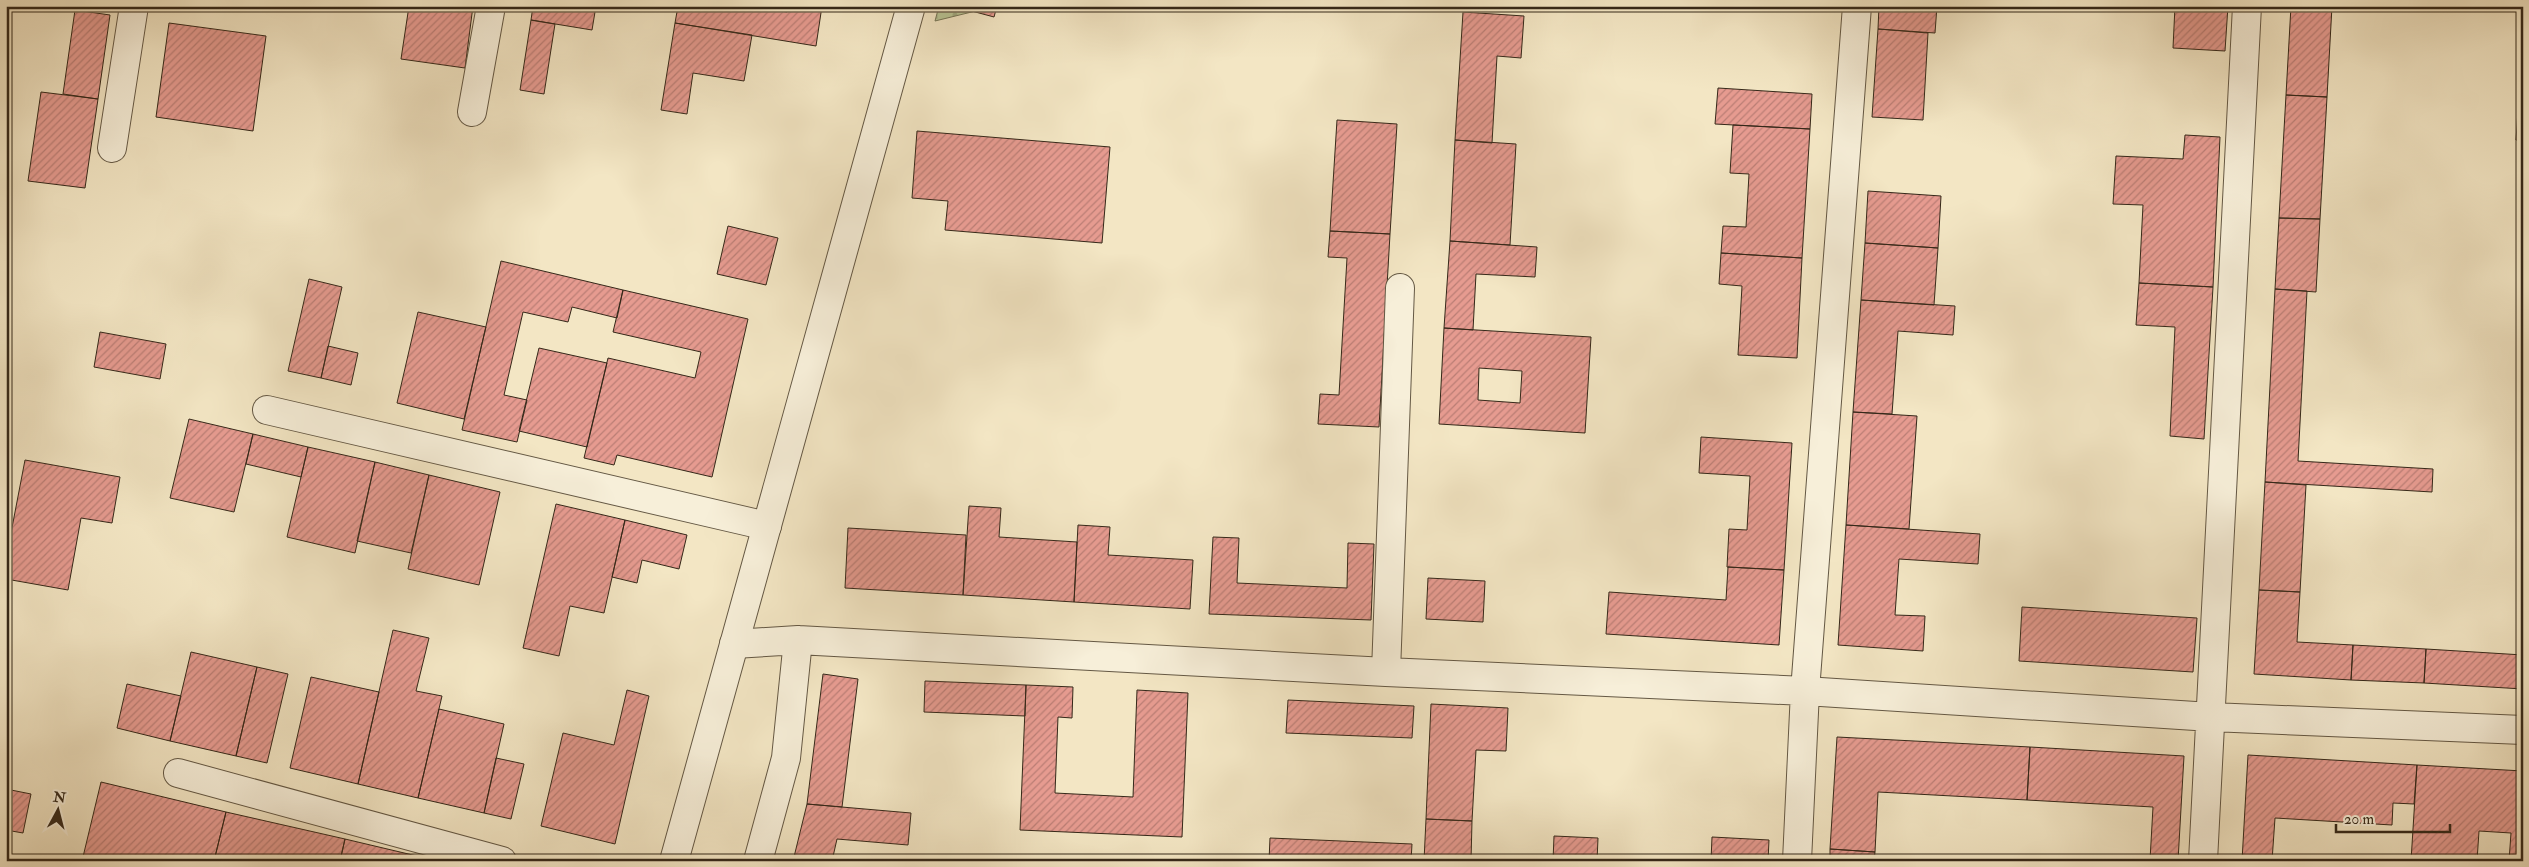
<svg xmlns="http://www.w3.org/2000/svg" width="2529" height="867" viewBox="0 0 2529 867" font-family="'IM FELL Double Pica',serif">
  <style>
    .cemetery { fill: url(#cemetery-stones); stroke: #777657 }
    .building { fill: url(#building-hatch); stroke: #352819; fill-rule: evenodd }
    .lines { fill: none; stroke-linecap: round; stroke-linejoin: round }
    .minor-casing { stroke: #645844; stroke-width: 30 }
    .tertiary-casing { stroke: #645844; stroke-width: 30 }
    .minor { stroke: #f7efd9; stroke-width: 28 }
    .tertiary { stroke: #f7efd9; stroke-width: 28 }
  </style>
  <defs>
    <pattern id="cemetery-stones" width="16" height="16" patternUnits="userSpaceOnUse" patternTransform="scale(1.25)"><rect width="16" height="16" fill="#b9c595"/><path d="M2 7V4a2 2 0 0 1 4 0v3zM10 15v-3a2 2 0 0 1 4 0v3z" fill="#a0a980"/></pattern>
    <pattern id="building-hatch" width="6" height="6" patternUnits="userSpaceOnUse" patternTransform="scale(1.25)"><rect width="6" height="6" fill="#e69b90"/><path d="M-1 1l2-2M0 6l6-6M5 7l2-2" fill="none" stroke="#bb7e75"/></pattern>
  </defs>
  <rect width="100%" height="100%" fill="#f3e6c4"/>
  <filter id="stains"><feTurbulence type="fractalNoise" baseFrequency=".004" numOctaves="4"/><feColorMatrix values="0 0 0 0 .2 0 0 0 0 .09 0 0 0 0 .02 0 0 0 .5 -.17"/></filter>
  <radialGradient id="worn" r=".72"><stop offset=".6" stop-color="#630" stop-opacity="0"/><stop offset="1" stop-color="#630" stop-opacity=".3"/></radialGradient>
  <!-- cemetery -->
  <path class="cemetery" d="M939,6H996L935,21Z"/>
  <!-- building -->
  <path class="building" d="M409,6H473L465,68L401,59Z
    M533,6H596L592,30L531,20Z
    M678,6H749L787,12L788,6H822L816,46L675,23Z
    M953,6H997L994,17Z
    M1879,6H1937L1935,33L1878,29Z
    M2175,6H2228L2225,51L2173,48Z
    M2291,6H2332L2327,97L2286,95Z
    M75,10L110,15L98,99L63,94Z
    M1463,12L1524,16L1521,58L1497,56L1492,143L1455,140Z
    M531,20L555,24L544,94L520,90Z
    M169,23L266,36L253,131L156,117Z
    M675,23L752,35L744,81L693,73L687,114L661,110Z
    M1878,29L1928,33L1923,120L1872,117Z
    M1718,88L1812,94L1810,129L1715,124Z
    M41,92L98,99L85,188L28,181Z
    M2286,95L2327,97L2320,219L2279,218Z
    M2518,110H2523V141L2516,140Z
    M1337,120L1397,124L1390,234L1330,231Z
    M1733,125L1810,129L1802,258L1721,253L1723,226L1746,227L1749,174L1730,173Z
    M917,131L1110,147L1102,243L945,230L948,201L912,198Z
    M2185,135L2220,137L2213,287L2139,283L2143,205L2113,204L2116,156L2183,159Z
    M1455,140L1516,144L1510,245L1450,241Z
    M1868,191L1941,196L1938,248L1865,243Z
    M2279,218L2320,219L2316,292L2275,289Z
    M728,226L778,238L766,285L717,274Z
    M1330,231L1390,234L1379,427L1318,424L1320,394L1339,395L1347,258L1328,257Z
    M1450,241L1537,247L1535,277L1476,274L1473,330L1444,328Z
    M1865,243L1938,248L1934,305L1861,300Z
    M1721,253L1802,258L1797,358L1738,355L1742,286L1719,284Z
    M501,261L623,290L617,318L572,307L568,322L523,312L504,395L527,400L517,442L462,430Z
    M309,279L342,287L321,378L288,371Z
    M2139,283L2213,287L2204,439L2170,436L2175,327L2136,325Z
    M2275,289L2307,291L2298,461L2433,469L2432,492L2265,482Z
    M623,290L748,319L712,477L617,455L614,465L584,458L608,358L695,378L701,352L613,332Z
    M1861,300L1955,306L1953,335L1898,331L1892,414L1853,412Z
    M418,312L486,327L464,419L397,403Z
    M1444,328L1591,337L1585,433L1439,424ZM1479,368L1522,371L1520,403L1478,400Z
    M100,332L166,344L160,379L94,367Z
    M328,346L358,353L351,385L321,378Z
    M539,348L607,363L587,447L519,431Z
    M1853,412L1917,416L1909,529L1846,525Z
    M189,419L253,434L234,512L170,498Z
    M253,434L308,447L301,477L246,464Z
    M1701,437L1792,443L1784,570L1727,567L1729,529L1747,530L1750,476L1699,473Z
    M308,447L375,462L355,553L287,537Z
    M25,460L120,477L112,523L81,518L68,590L6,579V559Z
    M375,462L429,475L411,553L357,541Z
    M429,475L500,492L479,585L408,569Z
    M2265,482L2306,485L2300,592L2259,590Z
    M556,504L625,520L604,613L570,606L559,656L523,648Z
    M969,506L1001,508L999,537L1077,542L1074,602L963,595Z
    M625,520L687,535L679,569L642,560L637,583L612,577Z
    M1078,525L1110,527L1108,555L1193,560L1190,609L1074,602Z
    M1846,525L1980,534L1978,564L1899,559L1895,615L1925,616L1923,651L1838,645Z
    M848,528L966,535L963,595L845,588Z
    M1213,537L1239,538L1237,583L1347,588L1348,543L1374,544L1371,620L1209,614Z
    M1728,567L1784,570L1779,645L1606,634L1609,592L1726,600Z
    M1428,578L1485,581L1483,622L1426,619Z
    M2259,590L2300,592L2297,642L2353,645L2351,680L2254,674Z
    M2022,607L2197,618L2193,672L2019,661Z
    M393,630L429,638L416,691L442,696L418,798L358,784Z
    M2353,645L2426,649L2424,683L2351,680Z
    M2426,649L2523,655V689L2424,683Z
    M191,652L257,667L236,756L170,741Z
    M257,667L288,674L267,763L236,756Z
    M823,674L858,679L842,807L807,804Z
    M311,677L379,692L358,784L290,768Z
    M925,681L1026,685L1025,716L924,712Z
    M127,684L181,696L170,741L117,728Z
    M1026,685L1073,687L1072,718L1058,717L1055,793L1133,797L1137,690L1188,693L1182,837L1020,830Z
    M627,690L649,696L615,844L541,826L563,733L614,745Z
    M1288,700L1414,706L1412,738L1286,733Z
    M1431,704L1508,708L1506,751L1476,750L1472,821L1426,819Z
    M439,709L504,724L484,813L418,798Z
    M1837,737L2030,747L2027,800L1878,792L1875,852L1830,849Z
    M2030,747L2184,756L2178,861L2150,860L2153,807L2027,800Z
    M2248,755L2417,765L2414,804L2393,803L2392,825L2275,818L2272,861H2242Z
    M496,758L524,764L511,819L484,813Z
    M2417,765L2523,771V861H2509L2511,833L2479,831L2477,861H2411Z
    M101,782L226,812L214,861H82Z
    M6,789L31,794L23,833L6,830Z
    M807,804L911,813L908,845L837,839L832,861H793Z
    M226,812L345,839L340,861H214Z
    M1426,819L1472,821L1471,861H1424Z
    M1554,836L1598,838L1597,861H1553Z
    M1712,837L1769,840L1768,861H1711Z
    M1270,838L1412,844L1411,861H1269Z
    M345,839L438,861H340Z
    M1830,849L1875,852L1874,861H1830Z"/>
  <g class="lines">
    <!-- minor casing -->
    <g class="minor-casing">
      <path id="minor" d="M472,112L491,6
        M112,148L134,6
        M267,410L767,526
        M734,644L798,640L1386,672L1805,691L2211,717L2523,730
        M1386,672L1400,288
        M178,773L502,861
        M758,861L786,758L798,640
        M1797,861L1805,691L1857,6
        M2203,861L2247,6"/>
    </g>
    <!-- tertiary casing -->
    <g class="tertiary-casing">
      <path id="tertiary" d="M674,861L911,6"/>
    </g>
    <!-- minor -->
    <use href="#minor" class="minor"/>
    <!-- tertiary -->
    <use href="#tertiary" class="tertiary"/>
  </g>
  <!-- margin -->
  <rect width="2529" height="867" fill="none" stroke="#f3e6c4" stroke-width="25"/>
  <rect x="8" y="8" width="2514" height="852" fill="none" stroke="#352819" stroke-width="2.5"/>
  <rect x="12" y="12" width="2504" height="842" fill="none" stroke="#352819"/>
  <!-- north arrow -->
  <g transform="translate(58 810) rotate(7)" stroke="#f7efd9" stroke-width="4" paint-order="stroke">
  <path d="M0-4L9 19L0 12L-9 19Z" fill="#352819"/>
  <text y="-8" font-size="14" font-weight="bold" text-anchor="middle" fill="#352819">N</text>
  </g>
  <!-- scale -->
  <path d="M2336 824v8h114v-8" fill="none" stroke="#352819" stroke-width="2.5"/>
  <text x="2344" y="824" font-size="15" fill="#352819" stroke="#f7efd9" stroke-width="4" paint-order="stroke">20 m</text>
  <rect width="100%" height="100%" filter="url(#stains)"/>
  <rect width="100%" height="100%" fill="url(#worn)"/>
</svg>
